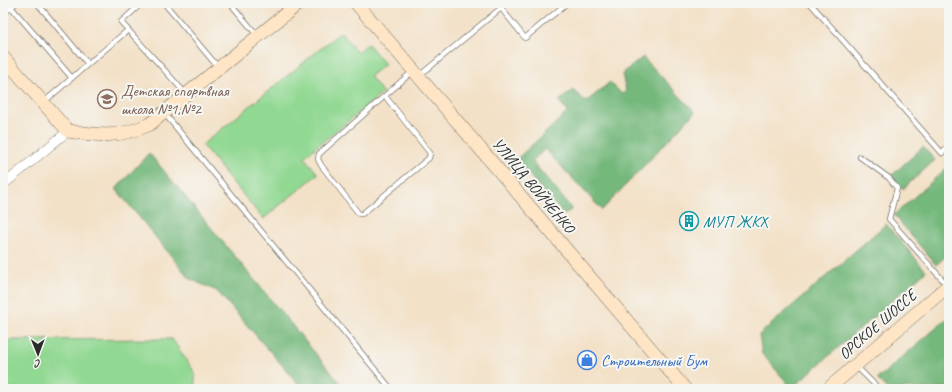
<svg xmlns="http://www.w3.org/2000/svg" width="952" height="392" viewBox="0 0 952 392" font-family="Caveat,sans-serif">
  <style>
    .green { fill: #91d892; stroke: #5e825e }
    .forest { fill: #74b87c; stroke: #507254 }
    .lines { fill: none; stroke-linecap: round; stroke-linejoin: round }
    .lane-casing { stroke: #716b62; stroke-width: 6 }
    .street-casing { stroke: #716b62; stroke-width: 10 }
    .secondary-casing { stroke: #716b62; stroke-width: 14 }
    .lane { stroke: #fff; stroke-width: 4.5 }
    .street { stroke: #fff; stroke-width: 9 }
    .secondary { stroke: #fde5c5; stroke-width: 13 }
    .labels { text-anchor: middle; stroke-width: 4; stroke-linejoin: round; paint-order: stroke }
    .education-label { font-size: 16px; fill: #785e54; stroke: #f6f6f2; text-anchor: start }
    .street-label { font-size: 16px; fill: #2b2b2b; stroke: #f6f6f2 }
    .culture-label { font-size: 16px; fill: #0d838f; stroke: #f6f6f2; text-anchor: start }
    .shop-label { font-size: 16px; fill: #366cbe; stroke: #f6f6f2; text-anchor: start }
  </style>
  <rect width="100%" height="100%" fill="#f6f6f2"/>
  <filter id="ink" filterUnits="userSpaceOnUse"><feTurbulence type="fractalNoise" baseFrequency=".025" numOctaves="2"/><feDisplacementMap in="SourceGraphic" scale="8" xChannelSelector="R" yChannelSelector="G"/><feConvolveMatrix kernelMatrix="1 2 1 2 8 2 1 2 1" color-interpolation-filters="sRGB"/></filter>
  <filter id="wash" filterUnits="userSpaceOnUse"><feTurbulence type="fractalNoise" baseFrequency=".012" numOctaves="4" result="noise"/><feDisplacementMap in="SourceGraphic" scale="16" xChannelSelector="R" yChannelSelector="G"/><feGaussianBlur stdDeviation="0.9" result="paint"/><feColorMatrix in="noise" values="0 0 0 0 0 0 0 0 0 0 0 0 0 0 0 0 0 1.4 0 .05"/><feComposite in="paint" operator="in"/></filter>
  <g filter="url(#wash)">
    <rect width="100%" height="100%" fill="#f3e1c7"/>
    <!-- green -->
    <path class="green" d="M341,32L357,52L368,44L385,64L370,76L383,93L304,157L318,174L263,219L202,145Z
      M172,339L195,373V389H3V340Z"/>
    <!-- forest -->
    <path class="forest" d="M643,57L695,112L602,210L545,149L532,161L572,209L564,215L523,168L515,173L508,167L568,112L559,101L573,90L586,102L610,82L622,94L626,91L622,74Z
      M923,147L935,160L903,189L891,176Z
      M149,153L345,389H303L217,291L190,279L116,189Z
      M949,166V253L936,265L894,215Z
      M886,224L926,271L792,388L762,354L759,335Z
      M949,317V388L887,389L877,379Z"/>
  </g>
  <g filter="url(#ink)">
    <g class="lines">
      <!-- lane casing -->
      <g class="lane-casing">
        <path id="lane" d="M37,3L88,64L44,102
          M142,3L121,22L186,94
          M164,3L218,67
          M230,3L257,35
          M810,3L942,153L949,147
          M11,7L72,78
          M501,8L525,38L567,3
          M3,14L16,3
          M88,64L128,30
          M419,76L507,3
          M385,96L430,153L429,158L362,214H359L321,165L318,159L319,154L413,71
          M165,114L391,389
          M860,157L889,178L897,188L889,219L947,285
          M857,367L879,389"/>
      </g>
      <!-- street casing -->
      <g class="street-casing">
        <path id="street" d="M3,185L68,131"/>
      </g>
      <!-- secondary casing -->
      <g class="secondary-casing">
        <path id="secondary" d="M356,3L685,389
          M3,57L68,131C100,136 120,138 150,124L299,3
          M828,389L949,285"/>
      </g>
      <!-- lane -->
      <use href="#lane" class="lane"/>
      <!-- street -->
      <use href="#street" class="street"/>
      <!-- secondary -->
      <use href="#secondary" class="secondary"/>
    </g>
  </g>
  <!-- icons -->
  <defs>
    <g id="school-ring" transform="scale(1)"><circle r="9.5" fill="#f6f6f2" stroke="#8d6e63" stroke-width="1.5"/><path d="M0-5L7-2L0 1L-7-2ZM-4 1L0 2.5L4 1V4Q0 6-4 4Z" fill="#8d6e63"/></g>
    <g id="building-ring" transform="scale(1)"><circle r="9.5" fill="#f6f6f2" stroke="#0f9aa8" stroke-width="1.5"/><path d="M-4-6H4V6H1V3H-1V6H-4ZM-2.5-4.3h1.7v1.8h-1.7ZM.8-4.3h1.7v1.8H.8ZM-2.5-1h1.7V.8h-1.7ZM.8-1h1.7V.8H.8Z" fill="#0f9aa8"/></g>
    <g id="shop-ring" transform="scale(1)"><circle r="9.5" fill="#f6f6f2" stroke="#3f7fe0" stroke-width="1.5"/><path d="M-5-2.5h2.3a2.7 3.5 0 0 1 5.4 0H5L5.5 6h-11ZM-1.5-2.5h3a1.5 2.3 0 0 0-3 0Z" fill="#3f7fe0"/></g>
  </defs>
  <g fill-rule="evenodd">
    <use href="#school-ring" x="107" y="99"/>
    <use href="#building-ring" x="689" y="221"/>
    <use href="#shop-ring" x="587" y="360"/>
  </g>
  <g class="labels">
    <!-- education labels -->
    <g class="education-label">
      <text x="121" y="96">Детская спортвная<tspan x="121" dy="18">школа №1,№2</tspan></text>
    </g>
    <!-- street labels -->
    <g class="street-label">
      <text transform="translate(534 185) rotate(50)" y="6">УЛИЦА ВОЙЧЕНКО</text>
      <text transform="translate(877 324) rotate(-41)" y="6">ОРСКОЕ ШОССЕ</text>
    </g>
    <!-- culture labels -->
    <g class="culture-label">
      <text x="703" y="227">МУП ЖКХ</text>
    </g>
    <!-- shop labels -->
    <g class="shop-label">
      <text x="601" y="366">Строительный Бум</text>
    </g>
  </g>
  <!-- margin -->
  <rect width="952" height="392" fill="none" stroke="#f6f6f2" stroke-width="16"/>
  <!-- north arrow -->
  <g transform="translate(38 354) rotate(179)" stroke="#f6f6f2" stroke-width="3" paint-order="stroke">
  <path d="M0-3L7 15L0 10L-7 15Z" fill="#2b2b2b"/>
  <text y="-6" font-size="11" font-weight="bold" text-anchor="middle" fill="#2b2b2b">С</text>
  </g>
</svg>
